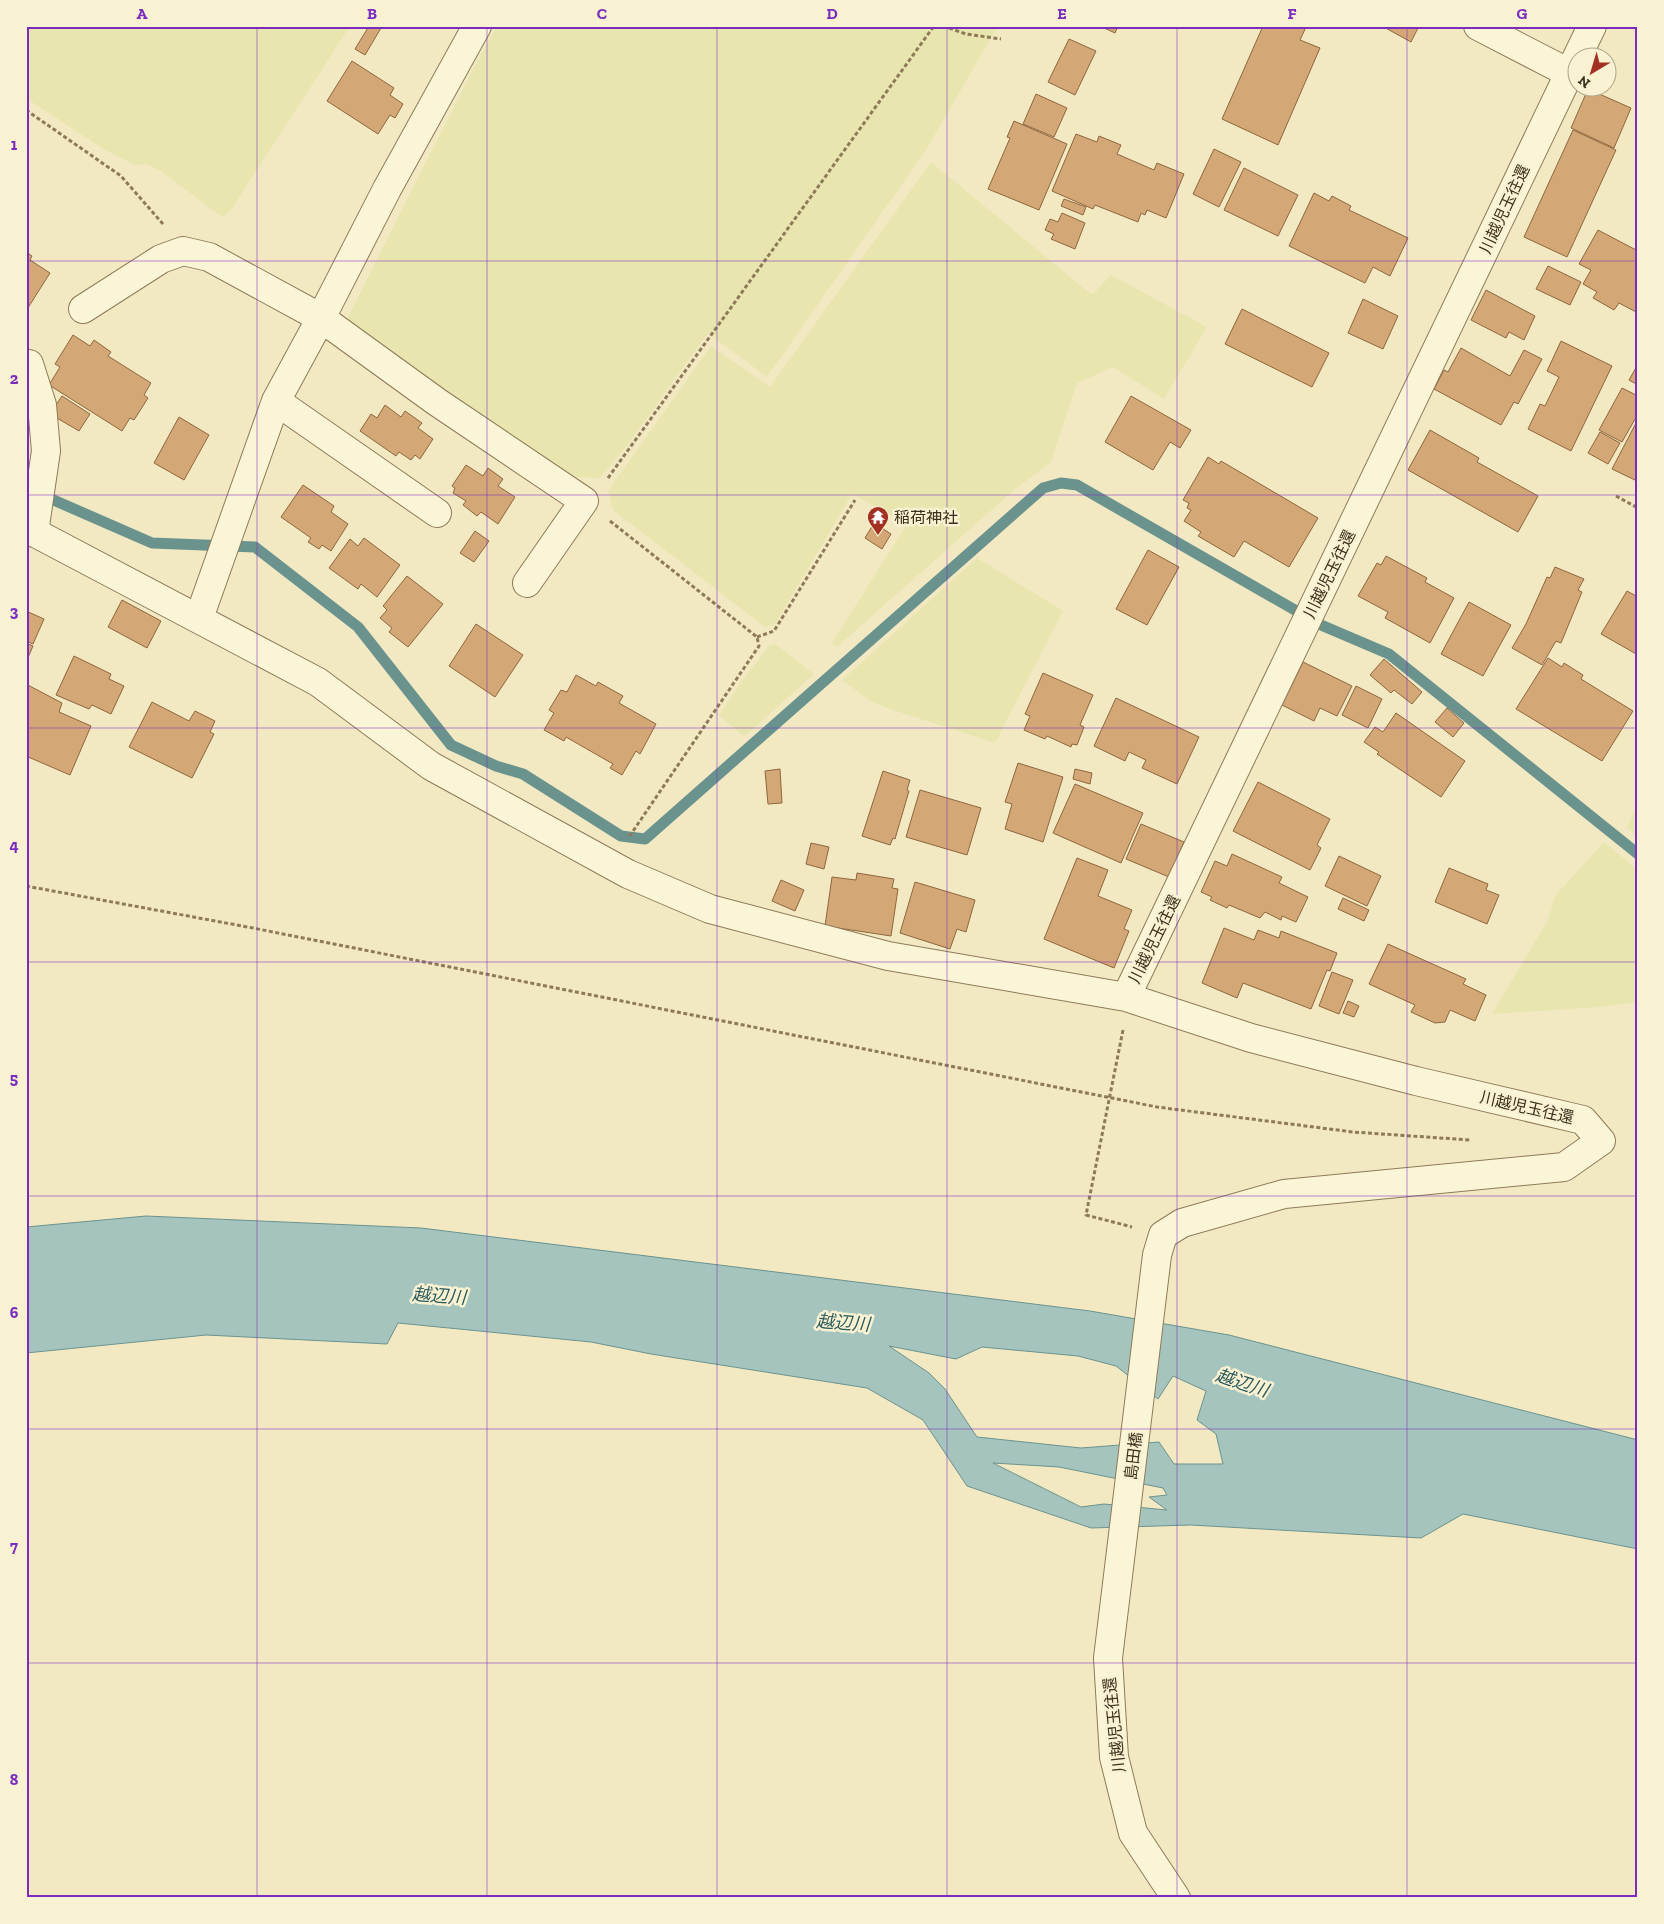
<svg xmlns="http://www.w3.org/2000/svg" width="1664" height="1924" viewBox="0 0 1664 1924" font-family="'Zilla Slab','Noto Sans JP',serif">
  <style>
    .farmland { fill: #e8e5af }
    .water { fill: #a5c4be; stroke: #6b938e; fill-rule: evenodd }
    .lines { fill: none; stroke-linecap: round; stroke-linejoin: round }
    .stream { stroke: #6b938e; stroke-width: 11 }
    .building { fill: #d3a776; stroke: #8f663c }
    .minor-casing { stroke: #8e7a58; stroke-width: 30 }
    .path { stroke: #8e7a58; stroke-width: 3; stroke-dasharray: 4 2.5; stroke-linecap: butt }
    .minor { stroke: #fbf5d7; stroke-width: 28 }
    .grid { fill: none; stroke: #7b2cbf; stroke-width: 1; stroke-opacity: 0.55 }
    .labels { text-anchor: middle; stroke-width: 5; stroke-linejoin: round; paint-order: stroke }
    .street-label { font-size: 16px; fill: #3c301d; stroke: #f8f2d3 }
    .poi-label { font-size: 16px; fill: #3c301d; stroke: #f8f2d3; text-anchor: start }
    .water-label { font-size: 18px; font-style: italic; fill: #2b5b5d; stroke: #f8f2d3 }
    .neatline { fill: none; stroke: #7b2cbf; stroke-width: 2 }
    .grid-label { font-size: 16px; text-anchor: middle; font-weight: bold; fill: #7b2cbf }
  </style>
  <rect width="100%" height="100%" fill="#f2e9c3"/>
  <!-- farmland -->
  <path class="farmland" d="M26,26H146L153,30L155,26H350L231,210L222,217L161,171L147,164L135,165L105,150L26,98Z
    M497,26H998L926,150L767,377L708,333L626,447L600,478L571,477L353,331L348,317L474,67Z
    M931,162L1092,295L1111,275L1207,327L1164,399L1113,367L1077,383L1051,462L1014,490L837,647L832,643L907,524L852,494L775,624L765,627L613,510L608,491L711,346L770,387Z
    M977,558L1063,611L995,743L890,709L872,702L842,680Z
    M775,644L814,674L744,737L719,715L742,681L770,645Z
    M1638,800V837L1627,828Z
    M1604,842L1638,870V1002L1599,1007L1492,1014L1548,920L1555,896Z"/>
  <!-- water -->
  <path class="water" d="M146,1216L421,1228L1090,1311L1229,1335L1638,1440V1549L1463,1514L1421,1538L1191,1525L1091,1528L967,1486L923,1420L867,1388L651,1354L591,1342L398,1323L387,1344L206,1335L26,1353V1227ZM889,1346L956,1359L982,1347L1078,1356L1116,1366L1158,1399L1173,1376L1206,1391L1197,1420L1216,1434L1223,1464H1174L1159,1442L1081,1448L977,1437L945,1389L929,1373ZM993,1463L1059,1467L1163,1488L1167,1495L1149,1497L1167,1510L1104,1504L1081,1507Z"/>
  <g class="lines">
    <!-- stream -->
    <path class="stream" d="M26,488L152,543L255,547L358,627L451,745L496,766L523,774L621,836L645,839L1043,488L1061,483L1077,485L1321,625L1389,654L1638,854"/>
  </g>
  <!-- building -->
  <path class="building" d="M369,26L381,28L365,55L355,49Z
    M1100,26H1118L1115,33Z
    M1263,26H1303L1306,27L1300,40L1320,48L1278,145L1222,119Z
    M1382,26H1419L1411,42Z
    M1069,39L1096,51L1075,95L1048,82Z
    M352,61L394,88L390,95L403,104L395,118L390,115L378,134L327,101Z
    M1588,89L1631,108L1614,148L1571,128Z
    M1036,94L1067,108L1054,137L1023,124Z
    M1014,121L1067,144L1039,210L988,189L1010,138L1007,137Z
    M1573,130L1616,150L1567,257L1524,237Z
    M1076,134L1097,142L1099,136L1121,145L1117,154L1154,170L1157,163L1184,174L1166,218L1147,210L1145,215L1141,213L1138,222L1095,205L1093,209L1052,191Z
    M1214,149L1241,162L1219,207L1193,194Z
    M1244,168L1298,195L1278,236L1224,210Z
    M1314,193L1329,201L1332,196L1351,206L1349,210L1408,238L1390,276L1373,267L1365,283L1289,246Z
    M1064,199L1086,207L1083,215L1061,206Z
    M1062,213L1085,223L1075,249L1051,239L1054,234L1045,230L1050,219L1058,222Z
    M1598,230L1638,251V313L1619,303L1614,310L1593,298L1597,292L1583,284L1591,270L1579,264Z
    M26,252L32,256L30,260L50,273L26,311Z
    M1548,266L1581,282L1570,305L1536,289Z
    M1486,290L1535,316L1524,340L1509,332L1506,338L1471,320Z
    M1363,299L1398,316L1383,349L1348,333Z
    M1242,309L1329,353L1312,387L1225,344Z
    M73,335L90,346L94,340L111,352L108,356L151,383L144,395L148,398L134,420L130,418L122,431L49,385L60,367L55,364Z
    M1561,341L1612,366L1571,451L1528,429L1540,404L1545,406L1559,377L1547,371Z
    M1461,348L1510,376L1524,350L1542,359L1518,404L1514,402L1501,425L1434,389L1444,370L1448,372Z
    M1637,366H1638V385L1629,380Z
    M1622,388L1638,396V414L1622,442L1599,430Z
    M62,396L90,414L79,431L50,414Z
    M1131,396L1191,430L1180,448L1170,442L1153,470L1105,442Z
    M385,405L401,417L405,411L422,423L418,428L433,439L420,459L415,455L411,460L399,452L396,456L360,431L371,414L377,418Z
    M179,417L209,435L184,480L154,463Z
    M1636,423L1638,474L1635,480L1612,469Z
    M1430,430L1479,458L1477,462L1538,496L1518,532L1408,470Z
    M1600,432L1620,443L1608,464L1588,453Z
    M1208,457L1219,464L1221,461L1318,518L1289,567L1244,541L1234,557L1198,536L1201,532L1184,521L1191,510L1187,508L1189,503L1183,500Z
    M466,465L483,476L488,468L503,479L498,486L515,497L498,524L481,512L477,516L463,505L466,501L453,493L455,488L452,486Z
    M303,485L334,506L331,512L348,524L331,551L322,545L319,549L308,542L311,538L281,517Z
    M874,523L891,534L882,549L865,538Z
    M475,531L489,541L474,562L460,553Z
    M364,538L400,565L377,597L361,584L358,589L329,568L350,539L358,546Z
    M1148,550L1179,567L1147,625L1116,609Z
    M1386,556L1427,578L1425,582L1454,598L1430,643L1385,618L1388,612L1358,596L1377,563L1381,565Z
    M1555,567L1584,579L1578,590L1582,592L1561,643L1556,641L1542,665L1512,648L1526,624L1547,577L1550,578Z
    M407,576L443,604L408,647L389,632L392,628L380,618L387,610L383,606Z
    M1627,591L1638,597V655L1601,634Z
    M122,600L161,621L147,648L108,627Z
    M1469,602L1511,625L1483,676L1441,654Z
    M26,611L44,619L33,644L26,641Z
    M476,624L523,655L495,697L449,666Z
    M26,643L33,646L26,662Z
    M74,656L111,674L109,679L124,686L111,714L92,705L89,709L56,695Z
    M1548,658L1562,667L1564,663L1583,675L1581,679L1633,711L1602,761L1516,709Z
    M1384,659L1422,692L1412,704L1394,690L1391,693L1370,675Z
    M1303,662L1352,686L1337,716L1320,708L1314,721L1282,705Z
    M1043,673L1093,695L1080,725L1084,727L1077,745L1072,744L1071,747L1047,736L1045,739L1024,730L1030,716L1025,714Z
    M576,675L596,686L598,682L623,696L619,703L656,724L640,754L636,751L622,775L610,768L613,764L566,737L564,741L544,730L554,713L549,710L561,690L567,692Z
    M26,684L62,703L59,712L91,726L70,775L26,756Z
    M1356,686L1382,699L1368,728L1342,715Z
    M1116,698L1199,737L1177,784L1142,768L1146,760L1129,752L1125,761L1094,746Z
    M152,702L189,721L195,711L215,721L210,732L214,734L192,778L129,747Z
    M1447,708L1464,723L1453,737L1435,722Z
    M1396,713L1465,761L1441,797L1377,754L1379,752L1364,742L1375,727L1383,732Z
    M1018,763L1063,777L1043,842L1005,829L1012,804L1005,802Z
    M780,769L782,803L768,804L765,771Z
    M1075,769L1092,773L1090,784L1073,779Z
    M883,771L910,780L907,790L909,791L895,839L893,838L890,845L862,836Z
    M1258,782L1330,819L1317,845L1321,848L1310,870L1233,831Z
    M1075,784L1143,813L1121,863L1053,833Z
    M920,790L981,808L967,855L906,837Z
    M1141,824L1184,842L1169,877L1126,859Z
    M811,843L829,847L824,869L806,864Z
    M1232,854L1282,877L1279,883L1308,897L1296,922L1282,916L1281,920L1265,912L1260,918L1229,905L1227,908L1210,900L1212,897L1201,892L1215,861L1227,866Z
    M1339,856L1381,876L1367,906L1325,886Z
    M1077,858L1108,870L1098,896L1132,910L1124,929L1129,931L1114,968L1044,939Z
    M1449,868L1488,884L1486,890L1499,895L1487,924L1435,902Z
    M857,873L894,879L892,888L898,889L891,936L825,926L832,877L856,880Z
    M781,880L804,890L795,911L772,901Z
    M915,882L975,900L966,932L957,929L950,949L900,933Z
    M1343,898L1369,910L1364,921L1338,909Z
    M1224,928L1254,940L1258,930L1279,938L1281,931L1337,953L1330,971L1327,970L1311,1009L1243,983L1237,998L1202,983Z
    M1388,944L1466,979L1463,984L1486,995L1475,1021L1450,1010L1445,1022L1435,1023L1411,1012L1415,1005L1369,984Z
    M1332,972L1353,980L1339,1014L1319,1006Z
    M1348,1001L1359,1006L1354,1017L1343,1013Z"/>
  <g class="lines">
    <!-- minor casing -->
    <g class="minor-casing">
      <path id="minor" d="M1478,26L1569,73
        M83,309L161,259L183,251L209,257L321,318L437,402L584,501L527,583
        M29,364L42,405L46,451L34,533
        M276,401L437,513
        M26,528L318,682L431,766L628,874L710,909L888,956L1126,997L1251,1038L1416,1081L1583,1120L1601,1141L1564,1167L1284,1194L1182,1223L1163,1235L1157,1255L1108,1658L1114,1757L1133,1833L1176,1898
        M199,618L276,401L321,318L387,189L477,26
        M1126,997L1592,26"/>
    </g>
    <!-- path -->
    <path class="path" d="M943,26L966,34L1001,39
      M26,110L121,176L163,224
      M608,478L934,26
      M1616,496L1638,508
      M610,521L757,637L759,646L629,837
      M757,637L774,631L855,500
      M26,886L253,928L1157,1107L1353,1132L1470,1140
      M1123,1030L1086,1215L1132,1227"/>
    <!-- minor -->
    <use href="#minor" class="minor"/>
  </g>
  <!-- grid -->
  <path class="grid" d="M257,26V1898M487,26V1898M717,26V1898M947,26V1898M1177,26V1898M1407,26V1898M26,261H1638M26,495H1638M26,728H1638M26,962H1638M26,1196H1638M26,1429H1638M26,1663H1638"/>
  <!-- icons -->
  <defs>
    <g id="temple-pin" transform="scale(1.125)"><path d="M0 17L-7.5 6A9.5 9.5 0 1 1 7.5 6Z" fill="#a23023" stroke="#f8f2d3"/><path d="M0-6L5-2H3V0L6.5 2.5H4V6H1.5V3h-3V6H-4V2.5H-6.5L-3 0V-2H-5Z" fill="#fff"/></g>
  </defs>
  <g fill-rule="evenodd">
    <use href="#temple-pin" x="878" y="517"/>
  </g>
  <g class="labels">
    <!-- street labels -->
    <g class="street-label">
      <text transform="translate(1504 209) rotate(-65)" y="6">川越児玉往還</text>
      <text transform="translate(1329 574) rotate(-64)" y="6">川越児玉往還</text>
      <text transform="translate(1154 939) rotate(-64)" y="6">川越児玉往還</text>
      <text transform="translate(1527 1107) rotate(13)" y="6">川越児玉往還</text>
      <text transform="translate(1133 1456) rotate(-83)" y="6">島田橋</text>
      <text transform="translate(1114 1725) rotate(-96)" y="6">川越児玉往還</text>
    </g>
    <!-- poi labels -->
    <g class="poi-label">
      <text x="894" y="523">稲荷神社</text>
    </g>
    <!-- water labels -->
    <g class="water-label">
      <text transform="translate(439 1296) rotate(4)" y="6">越辺川</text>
      <text transform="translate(843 1323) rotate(4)" y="6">越辺川</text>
      <text transform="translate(1242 1383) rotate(18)" y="6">越辺川</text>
    </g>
  </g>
  <!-- border -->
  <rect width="1664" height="1924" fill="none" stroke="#f8f2d3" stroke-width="55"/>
  <!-- north arrow -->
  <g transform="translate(1592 72) rotate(218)"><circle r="24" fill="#f8f2d3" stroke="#ada48a"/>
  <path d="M0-4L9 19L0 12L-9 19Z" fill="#a23023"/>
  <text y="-8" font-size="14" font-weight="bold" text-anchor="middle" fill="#3c301d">N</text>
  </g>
  <rect x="28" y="28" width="1608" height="1868" class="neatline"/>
  <g class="grid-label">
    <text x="142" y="19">A</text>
    <text x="372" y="19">B</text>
    <text x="602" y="19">C</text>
    <text x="832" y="19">D</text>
    <text x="1062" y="19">E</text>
    <text x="1292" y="19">F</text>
    <text x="1522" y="19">G</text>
    <text x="14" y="150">1</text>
    <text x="14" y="384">2</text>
    <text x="14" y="617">3</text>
    <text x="14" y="851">4</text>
    <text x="14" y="1084">5</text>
    <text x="14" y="1318">6</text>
    <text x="14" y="1552">7</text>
    <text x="14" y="1785">8</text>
  </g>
</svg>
